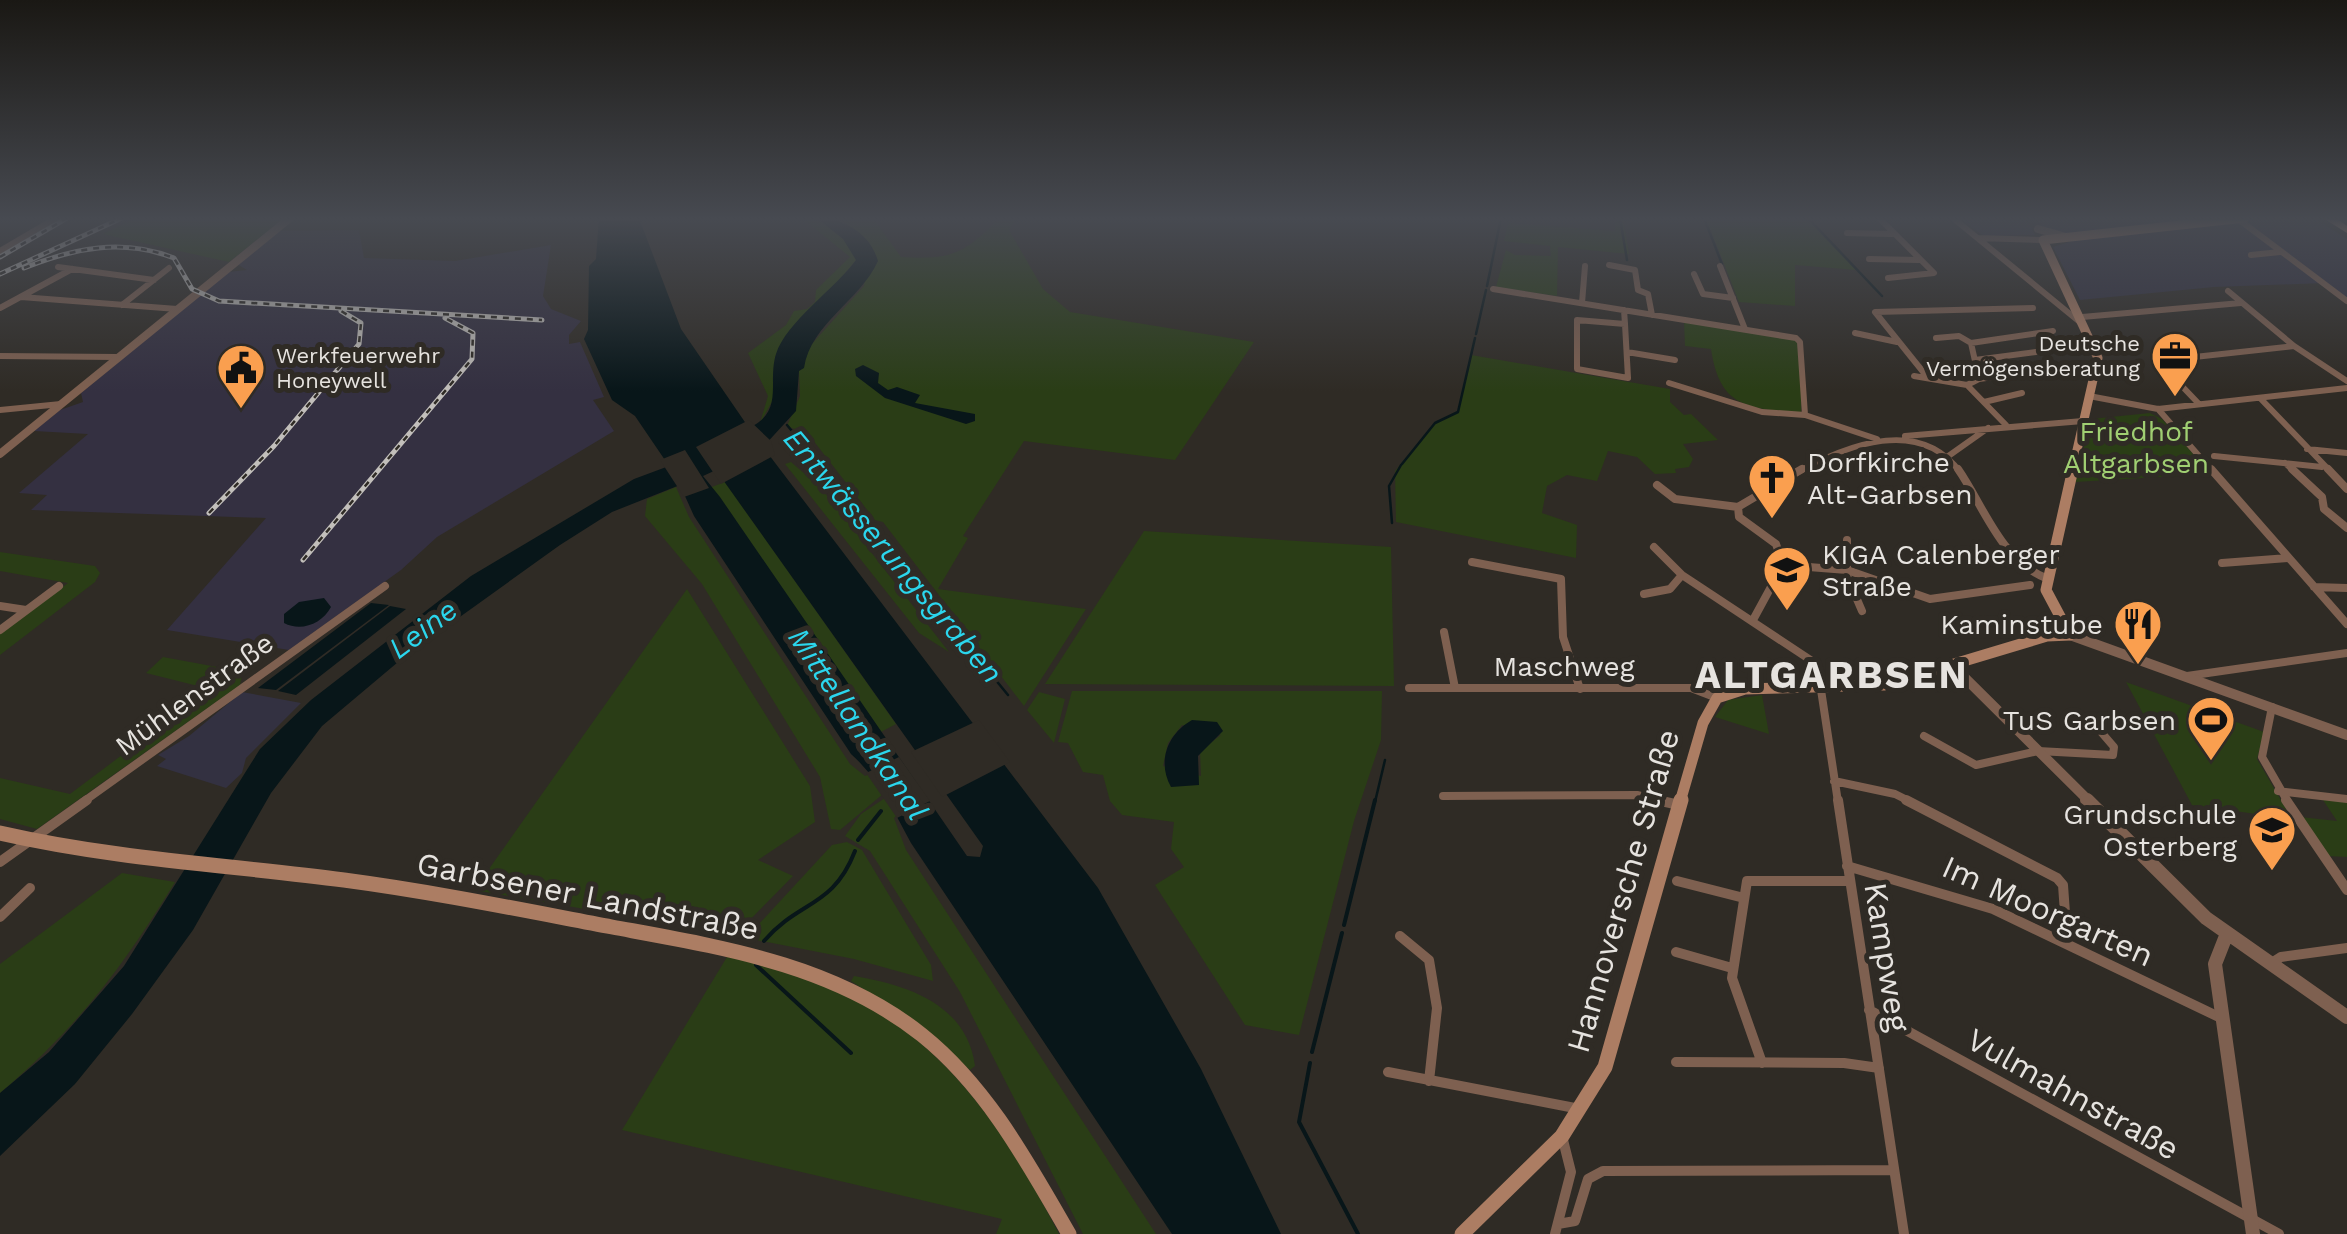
<svg xmlns="http://www.w3.org/2000/svg" width="2347" height="1234" viewBox="0 0 2347 1234" font-family="'Work Sans',sans-serif">
  <style>
    .commercial { fill: #333141 }
    .industrial { fill: #343041 }
    .green { fill: #2a3d16; fill-rule: evenodd }
    .water { fill: #081619; fill-rule: evenodd }
    .pier { fill: #2f2b25 }
    .lines { fill: none; stroke-linecap: round; stroke-linejoin: round }
    .stream-far1 { stroke: #081619; stroke-width: 2.5 }
    .stream { stroke: #081619; stroke-width: 4 }
    .minor-far2 { stroke: #7e6050; stroke-width: 6 }
    .minor-far1 { stroke: #7e6050; stroke-width: 8 }
    .minor { stroke: #7e6050; stroke-width: 10 }
    .tertiary-far2 { stroke: #7e6050; stroke-width: 8 }
    .tertiary-far1 { stroke: #7e6050; stroke-width: 10 }
    .tertiary { stroke: #7e6050; stroke-width: 14 }
    .secondary-far2 { stroke: #ac7d63; stroke-width: 9 }
    .secondary-far1 { stroke: #ac7d63; stroke-width: 11 }
    .secondary { stroke: #ac7d63; stroke-width: 15 }
    .motorway { fill: #f0a77e; fill-rule: evenodd }
    .rail-casing { stroke: #c2bfbb; stroke-width: 5 }
    .rail { stroke: #2f2b25; stroke-width: 2.5; stroke-dasharray: 6; stroke-linecap: butt }
    .labels { text-anchor: middle; stroke-width: 10; stroke-linejoin: round; paint-order: stroke }
    .far-poi-label { font-size: 22px; fill: #e6e3df; stroke: #2f2b25; text-anchor: end }
    .park-label { font-size: 28px; fill: #a0cf72; stroke: #2f2b25 }
    .poi-label { font-size: 28px; fill: #e6e3df; stroke: #2f2b25; text-anchor: end }
    .street-label { font-size: 28px; fill: #e6e3df; stroke: #2f2b25 }
    .water-label { font-size: 30px; font-style: italic; fill: #2bd6ed; stroke: #2f2b25 }
    .near-street-label { font-size: 32px; fill: #e6e3df; stroke: #2f2b25 }
    .district-label { font-size: 38px; font-weight: bold; letter-spacing: 2.5px; fill: #e6e3df; stroke: #2f2b25 }
  </style>
  <rect width="100%" height="100%" fill="#2f2b25"/>
  <!-- commercial -->
  <path class="commercial" d="M1958,218H2026L2035,235L1984,236Z
    M2037,218H2224L2065,236L2045,231Z
    M2281,218H2314L2347,239V299L2325,283L2214,287L2080,300L2053,247L2095,234Z
    M242,692L301,703L246,758L242,773L226,788L157,766L166,759L158,755L189,736Z"/>
  <!-- industrial -->
  <path class="industrial" d="M359,230L364,258L455,261L551,245L543,296L551,309L581,321L569,335V344L580,342L604,397L593,400L614,431L437,537L401,570L289,650L167,630L266,518L31,510L47,495L19,493L88,434L34,431L60,410L83,402L81,393L228,272L247,270L237,264L277,231Z"/>
  <!-- green -->
  <path class="green" d="M136,218H284L229,262L103,234Z
    M802,218C823,218 852,238 856,260L775,357V396L760,423L768,396L748,353L786,325L794,311L807,309L815,302L816,290L850,257Z
    M839,218H873L901,257C953,260 963,254 1000,218H1016L1009,230L1043,289L1070,312L1254,342L1175,460L1024,441L963,536L968,538L938,589L1086,609L1024,706L883,522L875,520L809,435L787,426L800,396L799,371L811,345L864,286L870,243Z
    M1615,218H1623L1629,254L1558,247L1557,296L1496,287L1506,250L1515,255L1551,256L1550,246L1504,241L1508,223L1615,231Z
    M1706,218H1806L1856,270L1795,265V306L1739,302Z
    M1684,322L1802,341L1801,414C1748,407 1720,409 1711,349L1685,346Z
    M1471,355L1670,389V402L1684,415L1691,414L1718,440L1683,444L1693,459L1689,467L1675,469L1676,473L1655,474L1637,457L1608,451L1597,481L1567,475L1547,486L1542,513L1577,525L1576,558L1396,522L1395,471L1435,423L1458,412Z
    M2150,413L2162,419L2211,474L2075,482L2091,419Z
    M791,462L821,488L949,652L919,633L785,464Z
    M725,482L896,724L881,732L709,488Z
    M676,487L689,517L850,764L865,776L870,774L883,794L840,830L831,829L820,777L702,584L645,516L647,499Z
    M1144,531L1391,547L1394,686L1045,684Z
    M0,552L95,566L100,573L95,582L0,655V634L68,583L0,571Z
    M687,589L810,786L815,822L758,860L793,876L735,935L474,890Z
    M163,657L228,669L245,661L240,685L37,829L0,819V778L70,794L210,689L146,673Z
    M2126,682L2264,732L2257,759L2292,819L2192,805Z
    M1072,691H1382L1381,740L1354,821L1299,1035L1245,1025L1155,885L1184,867L1171,849L1174,822L1122,815L1110,801L1103,775L1083,772L1068,743L1058,742ZM1182,725L1221,735L1200,751L1201,776L1163,766L1168,743Z
    M1039,692L1065,699L1054,743L1027,710Z
    M1762,695L1769,734L1715,717L1728,700Z
    M2321,797L2347,800V857L2328,856L2300,817L2337,821Z
    M885,798L897,815L894,818L906,850L1156,1234H1083L960,992L870,851L845,836L861,814Z
    M847,842L862,850L931,965L933,981L854,959L746,938L832,845Z
    M122,873L175,882C123,967 77,1028 0,1093V964Z
    M727,957C900,986 982,1085 1059,1234H996L1002,1219L622,1130Z
    M854,976C907,985 967,1004 975,1066L970,1070L922,1027L851,981Z"/>
  <!-- water -->
  <path class="water" d="M599,218H639L681,329L749,428C785,411 767,383 776,354C786,322 836,288 856,260L843,239L817,218C843,218 870,233 878,261C860,301 811,323 804,368L799,371L796,411L763,447L1098,888L1201,1069L1281,1234H1172L911,843C893,810 880,780 851,754L694,516L680,485L612,512L560,545L404,657L322,726L271,793L193,930L132,1014L75,1084L0,1156V1093L49,1052L124,966L260,749L311,700L471,576L634,479L669,466L635,416L612,400L584,339L588,330L589,266L596,259ZM716,470L983,846L980,857L967,856L720,497L703,476Z
    M863,365L879,373L878,383L888,390L897,387L920,395L915,403L975,414V421L966,424L885,398L856,376L855,369Z
    M324,598L331,607C322,624 301,632 284,623V614L299,602Z
    M371,603L389,605L276,690L258,688Z
    M390,606L406,609L296,695L278,691Z
    M1192,720L1217,722L1223,731L1198,756L1199,785L1171,787C1157,762 1167,734 1192,720Z"/>
  <!-- pier -->
  <path class="pier" d="M749,420L771,441L775,455L721,484L696,447Z
    M685,450L709,488L684,497L660,460Z
    M979,720L1010,762L942,797L911,752Z
    M899,757L930,801L897,818L866,773Z"/>
  <g class="lines">
    <!-- stream-far1 -->
    <path class="stream-far1" d="M1620,218L1627,260
      M1704,218L1722,264
      M1808,218L1882,296
      M1487,286L1501,218
      M1476,334L1486,290
      M787,425L1008,695
      M1402,464L1435,423L1458,412L1475,338
      M1392,523L1389,486L1401,465
      M1375,802L1385,760"/>
    <!-- stream -->
    <path class="stream" d="M858,840L881,811
      M1344,925L1375,800
      M764,941C799,900 833,908 855,851
      M756,965L851,1053
      M1312,1052L1342,933
      M1310,1063L1299,1122L1358,1234"/>
    <!-- minor-far2 -->
    <path class="minor-far2" d="M1879,218L1934,273L1888,278
      M1953,218L2081,323
      M2238,219L2347,301
      M1847,233L1892,234
      M1978,238L2043,240
      M0,251L56,218
      M2251,255L2280,252
      M1869,259L1919,260
      M1609,265L1635,270L1638,290L1648,294L1652,315
      M1720,266L1745,329
      M58,267L154,280
      M1694,274L1703,294L1733,298
      M1493,289L1796,338L1800,342L1805,415L1877,439
      M2228,291L2294,346L2347,381
      M21,297L177,309
      M1582,303L1585,266
      M122,305L169,268
      M0,308L72,269
      M1624,310L1625,324
      M2082,317L2241,303
      M1577,320L1625,324L1628,378L1577,369Z
      M1855,333L1897,342
      M1936,338L1959,336L1971,343L1979,379L1967,385
      M1971,343L2053,331
      M1627,352L1675,360
      M0,356L118,357
      M1975,360L2036,352
      M1914,376L1967,385L2006,425
      M1928,378L1875,312L2033,308
      M1979,379L2030,372
      M1669,383L1762,412L1805,415
      M2089,396L2158,409L2347,388
      M2260,398L2331,472
      M1984,402L2022,393
      M2199,404L2158,361L2294,346
      M2158,409L2213,472
      M0,410L61,404
      M1905,436L2083,421
      M2307,449L2347,453
      M2214,456L2322,467
      M1947,457L1988,428
      M2285,463L2295,472
      M1798,472C1847,445 1919,416 1960,472"/>
    <!-- minor-far1 -->
    <path class="minor-far1" d="M1958,469C1985,508 2000,560 2048,579
      M2211,469L2347,624
      M2292,469L2322,497L2324,509L2347,528
      M2328,469L2347,489
      M1657,485L1675,499L1738,507
      M1847,540V576L1862,611
      M1654,547L1682,575L1812,661L1818,670L1838,802
      M1472,562L1561,579L1563,637L1580,689
      M2222,563L2288,558
      M1783,565L1847,570L1930,599L2030,585
      M2314,587L2347,588
      M1644,594L1670,589L1682,575
      M0,606L26,610
      M1753,620L1783,565L1776,544L1739,517L1738,507L1802,469
      M0,630L59,586
      M1444,632L1455,688
      M2187,676L2347,653
      M1409,688H1691L1717,698
      M2272,707L2262,757L2288,802
      M1924,736L1976,765L2038,751L2113,755L2114,747L2089,718
      M1834,781L1895,794L1911,802
      M2278,791L2347,799
      M1443,796L1637,795L1667,802
      M83,802L385,586"/>
    <!-- minor -->
    <path class="minor" d="M1657,800L1679,805
      M1838,800L1904,1234
      M1906,800L2057,878L2063,885L2067,941
      M2286,800L2347,890
      M0,862L87,800
      M1847,866L1993,909L2221,1018
      M1677,881L1744,898
      M0,917L30,888
      M1400,936L1429,960L1437,1008L1429,1081
      M1676,952L1732,968
      M2270,964L2281,957L2347,948
      M1869,1010L2279,1234
      M1676,1062L1844,1063L1879,1068
      M1762,1063L1732,978L1747,881H1849
      M1388,1072L1580,1109
      M1558,1224L1575,1221L1588,1179L1603,1171L1893,1170
      M1555,1234L1571,1172L1562,1136"/>
    <!-- tertiary-far2 -->
    <path class="tertiary-far2" d="M2038,229L2066,237
      M0,454L290,218"/>
    <!-- tertiary-far1 -->
    <path class="tertiary-far1" d="M2070,635L2347,735
      M1953,666L2090,802"/>
    <!-- tertiary -->
    <path class="tertiary" d="M2087,800L2206,918L2347,1017
      M2226,936L2215,964L2253,1234"/>
    <!-- secondary-far2 -->
    <path class="secondary-far2" d="M2072,472L2098,358L2043,240L2245,218"/>
    <!-- secondary-far1 -->
    <path class="secondary-far1" d="M2070,635L2046,590L2073,469
      M1680,802L1703,723L1717,698L1745,689L1884,685L2047,636L2070,635"/>
    <!-- secondary -->
    <path class="secondary" d="M0,833C114,859 229,865 344,880C434,892 522,910 612,927C720,947 833,964 922,1035C987,1087 1028,1163 1069,1234
      M1462,1234L1562,1136L1605,1067L1681,800"/>
    <!-- motorway -->
    <path class="motorway" d="M2323,218H2336L2347,226V233Z"/>
    <!-- rail casing -->
    <g class="rail-casing">
      <path id="rail" d="M0,257L67,218
        M24,268C74,248 122,238 174,258L192,289L219,301L542,320
        M0,274L122,218
        M209,513L274,446L359,344L361,323L341,311
        M303,560L472,359L473,333L445,318"/>
    </g>
    <!-- rail -->
    <use href="#rail" class="rail"/>
  </g>
  <!-- sky -->
  <linearGradient id="sky" x2="0" y2="1"><stop stop-color="#1a1814"/><stop offset="0.56" stop-color="#474a51"/><stop offset="1" stop-color="#474a51" stop-opacity="0"/></linearGradient>
  <rect width="2347" height="391" fill="url(#sky)"/>
  <!-- icons -->
  <defs>
    <g id="office-pin" transform="scale(2.5)"><path d="M0 17L-7.5 6A9.5 9.5 0 1 1 7.5 6Z" fill="#fa9f4f" stroke="#2f2b25"/><path d="M-6-3h4V-5.5h4V-3h4V5H-6ZM-1-4.5V-3h2v-1.5ZM-6 0V1H6V0Z" fill="#111"/></g>
    <g id="civic-pin" transform="scale(2.5)"><path d="M0 17L-7.5 6A9.5 9.5 0 1 1 7.5 6Z" fill="#fa9f4f" stroke="#2f2b25"/><path d="M-.6-6.5H3V-4.5H.6V-3L4-1V1h2V6H-6V1h2V-1L-.6-3ZM-1.2 2.5V6h2.4V2.5Z" fill="#111"/></g>
    <g id="church-pin" transform="scale(2.5)"><path d="M0 17L-7.5 6A9.5 9.5 0 1 1 7.5 6Z" fill="#fa9f4f" stroke="#2f2b25"/><path d="M-1.2-6h2.4v3.5h3.3v2.4h-3.3V6h-2.4V-.1h-3.3v-2.4h3.3Z" fill="#111"/></g>
    <g id="school-pin" transform="scale(2.5)"><path d="M0 17L-7.5 6A9.5 9.5 0 1 1 7.5 6Z" fill="#fa9f4f" stroke="#2f2b25"/><path d="M0-5L7-2L0 1L-7-2ZM-4 1L0 2.5L4 1V4Q0 6-4 4Z" fill="#111"/></g>
    <g id="restaurant-pin" transform="scale(2.5)"><path d="M0 17L-7.5 6A9.5 9.5 0 1 1 7.5 6Z" fill="#fa9f4f" stroke="#2f2b25"/><path d="M-5-6h1v4h1v-4h1v4h1v-4h1v5L-1.5 .5V6h-2V.5L-5-1ZM5-6V6H3V1.5H1.5Q1.5-4 5-6Z" fill="#111"/></g>
    <g id="stadium-pin" transform="scale(2.5)"><path d="M0 17L-7.5 6A9.5 9.5 0 1 1 7.5 6Z" fill="#fa9f4f" stroke="#2f2b25"/><path d="M0-5a6.5 5 0 1 0 0 10a6.5 5 0 1 0 0-10ZM-3.5-1.8h7v3.6h-7Z" fill="#111"/></g>
  </defs>
  <g fill-rule="evenodd">
    <use href="#office-pin" x="2175" y="356"/>
    <use href="#civic-pin" x="241" y="368"/>
    <use href="#church-pin" x="1772" y="478"/>
    <use href="#school-pin" x="1787" y="570"/>
    <use href="#restaurant-pin" x="2138" y="624"/>
    <use href="#stadium-pin" x="2211" y="720"/>
    <use href="#school-pin" x="2272" y="830"/>
  </g>
  <g class="labels">
    <!-- far-poi labels -->
    <g class="far-poi-label">
      <text x="2140" y="351">Deutsche<tspan x="2140" dy="25">Vermögensberatung</tspan></text>
      <text x="276" y="363" text-anchor="start">Werkfeuerwehr<tspan x="276" dy="25">Honeywell</tspan></text>
    </g>
    <!-- park labels -->
    <g class="park-label">
      <text x="2136" y="441">Friedhof<tspan x="2136" dy="32">Altgarbsen</tspan></text>
    </g>
    <!-- poi labels -->
    <g class="poi-label">
      <text x="1807" y="472" text-anchor="start">Dorfkirche<tspan x="1807" dy="32">Alt-Garbsen</tspan></text>
      <text x="1822" y="564" text-anchor="start">KIGA Calenberger<tspan x="1822" dy="32">Straße</tspan></text>
      <text x="2103" y="634">Kaminstube</text>
      <text x="2176" y="730">TuS Garbsen</text>
      <text x="2237" y="824">Grundschule<tspan x="2237" dy="32">Osterberg</tspan></text>
    </g>
    <!-- street labels -->
    <g class="street-label">
      <text x="1564" y="676">Maschweg</text>
      <text transform="translate(194 694) rotate(-36)" y="10">Mühlenstraße</text>
    </g>
    <!-- water labels -->
    <g class="water-label">
      <text transform="translate(893 556) rotate(50)" y="10">Entwässerungsgraben</text>
      <text transform="translate(423 629) rotate(-37)" y="10">Leine</text>
      <text transform="translate(858 724) rotate(56)" y="10">Mittellandkanal</text>
    </g>
    <!-- near-street labels -->
    <g class="near-street-label">
      <text transform="translate(1623 891) rotate(-74)" y="11">Hannoversche Straße</text>
      <text transform="translate(588 896) rotate(11)" y="11">Garbsener Landstraße</text>
      <text transform="translate(2048 911) rotate(24)" y="11">Im Moorgarten</text>
      <text transform="translate(1887 957) rotate(81)" y="11">Kampweg</text>
      <text transform="translate(2073 1094) rotate(29)" y="11">Vulmahnstraße</text>
    </g>
    <!-- district labels -->
    <g class="district-label">
      <text x="1832" y="688">ALTGARBSEN</text>
    </g>
  </g>
</svg>
